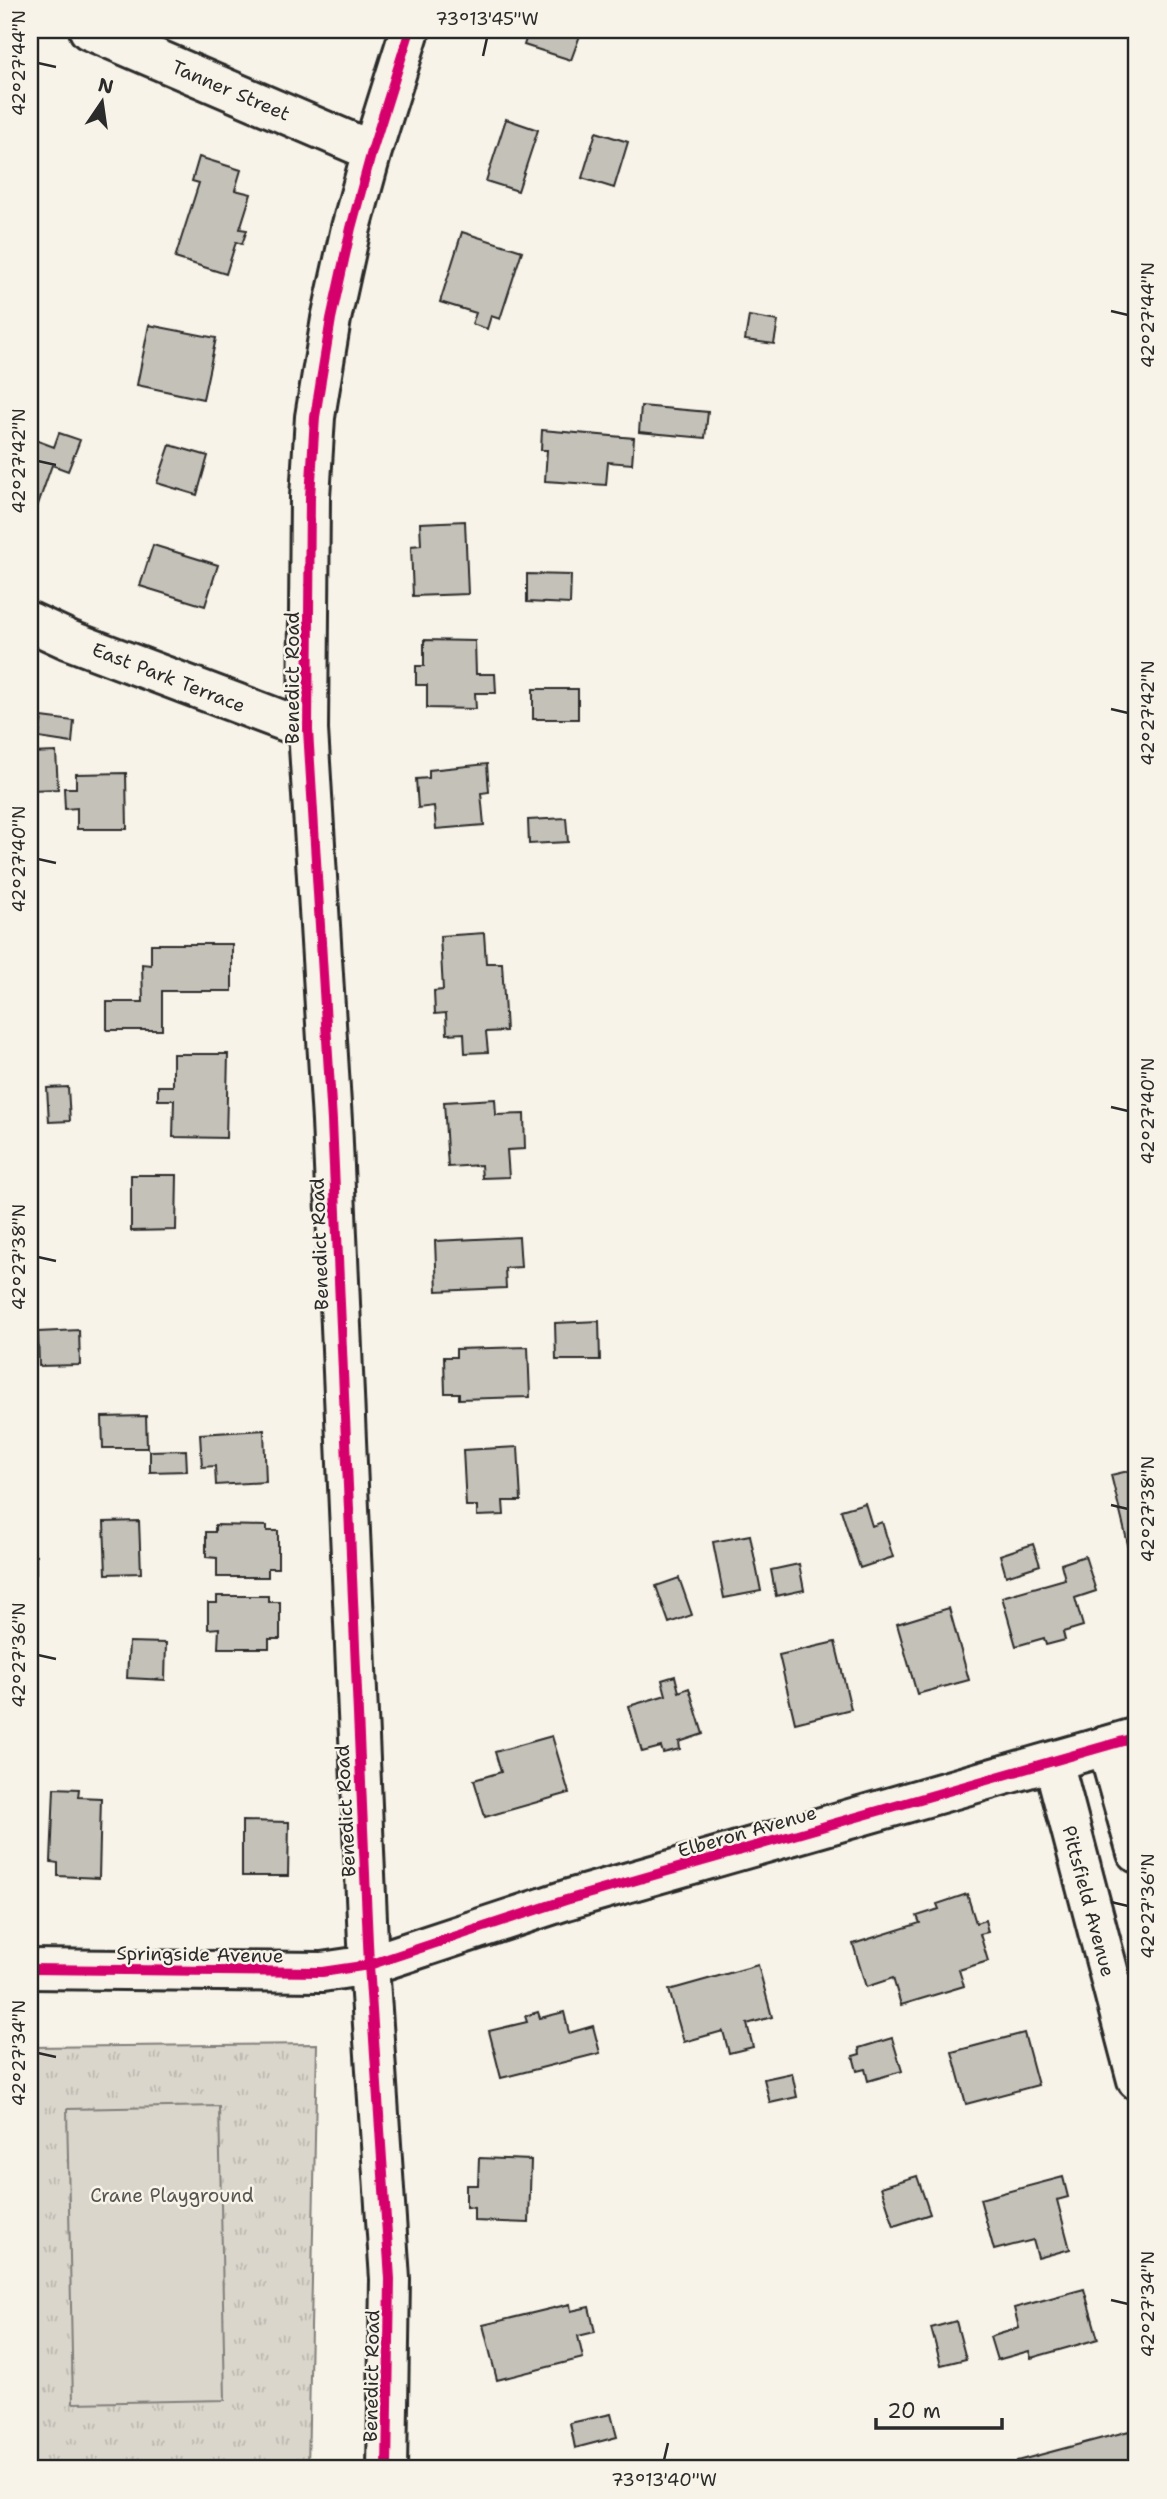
<svg xmlns="http://www.w3.org/2000/svg" width="1167" height="2499" viewBox="0 0 1167 2499" font-family="'Shantell Sans',sans-serif">
  <style>
    .park { fill: url(#park-tufts); stroke: #82807c; stroke-width: 2 }
    .pitch { fill: #dad6cc; stroke: #82807c; stroke-width: 2 }
    .building { fill: #c4c1b9; stroke: #2b2b2b; stroke-width: 2 }
    .lines { fill: none; stroke-linecap: round; stroke-linejoin: round }
    .minor-casing { stroke: #2b2b2b; stroke-width: 44 }
    .minor { stroke: #f7f3e8; stroke-width: 38 }
    .cycleway-casing { stroke: #f7f3e8; stroke-width: 15 }
    .cycleway { stroke: #d6006c; stroke-width: 10 }
    .ticks { fill: none; stroke: #2b2b2b; stroke-width: 2.5 }
    .labels { text-anchor: middle; stroke-width: 5; stroke-linejoin: round; paint-order: stroke }
    .street-label { font-size: 19px; fill: #2b2b2b; stroke: #f7f3e8 }
    .park-label { font-size: 19px; fill: #575653; stroke: #f7f3e8 }
    .neatline { fill: none; stroke: #2b2b2b; stroke-width: 2.5 }
    .ticks-label { font-size: 18px; text-anchor: middle; fill: #2b2b2b }
  </style>
  <defs>
    <pattern id="park-tufts" width="24" height="20" patternUnits="userSpaceOnUse" patternTransform="scale(1.75)"><rect width="24" height="20" fill="#dad6cc"/><path d="M3 7l-1-3M5 7V3M7 7l1-3M15 17l-1-3M17 17v-4M19 17l1-3" fill="none" stroke="#bbb8af"/></pattern>
  </defs>
  <rect width="100%" height="100%" fill="#f7f3e8"/>
  <filter id="ink" filterUnits="userSpaceOnUse"><feTurbulence type="fractalNoise" baseFrequency=".0143" numOctaves="2"/><feDisplacementMap in="SourceGraphic" scale="14" xChannelSelector="R" yChannelSelector="G"/><feConvolveMatrix kernelMatrix="1 2 1 2 8 2 1 2 1" color-interpolation-filters="sRGB"/></filter>
  <g filter="url(#ink)">
    <!-- park -->
    <path class="park" d="M317,2044L308,2469H30V2047Z"/>
    <!-- pitch -->
    <path class="pitch" d="M219,2106L225,2400L73,2403L67,2109Z"/>
    <!-- building -->
    <path class="building" d="M529,30H582L571,60L524,45Z
      M506,119L538,130L518,191L486,181Z
      M596,132L628,142L614,188L582,178Z
      M199,157L241,170L235,190L251,194L240,229L247,230L242,244L236,242L226,274L175,258L199,183L192,181Z
      M462,232L522,251L500,319L491,316L487,329L472,324L476,313L440,302Z
      M749,316L778,321L774,344L745,340Z
      M149,325L216,338L203,399L137,385Z
      M641,406L708,412L705,438L639,432Z
      M542,430L634,438L632,464L608,462L606,485L545,481L547,450H541Z
      M59,433L80,440L68,471L52,465L30,527V438L54,447Z
      M170,445L208,456L197,495L157,483Z
      M465,521L468,594L413,596L411,546L421,545L420,523Z
      M153,545L218,565L205,606L140,586Z
      M527,574L571,575L570,604L527,602Z
      M424,640L475,641L476,674H495L496,693H475L476,709L427,708V685H416V666H424Z
      M533,689H578V719H533Z
      M42,717L74,721L72,743L39,738Z
      M56,752L58,789L30,790V753Z
      M487,764L489,792L481,793L484,825L436,829L434,806L418,808L416,779L429,778V770Z
      M126,773L127,829H77V808L65,809L64,788H76V774Z
      M566,818L568,842L529,844L528,820Z
      M484,933L486,963H502L506,1031L486,1032L488,1052L465,1053L464,1033L447,1034L446,1013L435,1014L434,991L443,990L440,936Z
      M151,944H232V991H162V1030H107V1002H143L142,964L151,965Z
      M173,1054H228L226,1138L173,1137L174,1100H158V1086H173Z
      M68,1087L70,1121L49,1122L47,1088Z
      M495,1099L496,1115L524,1114L525,1149L507,1150L509,1177L482,1178L481,1165L448,1167L444,1102Z
      M131,1175H177L176,1230L131,1231Z
      M519,1237L521,1267L505,1268L506,1288L437,1291L435,1241Z
      M599,1321L600,1360H556L555,1323Z
      M79,1330L80,1365L39,1366L38,1332Z
      M528,1347L530,1397L459,1399V1393H445L444,1357H456V1349Z
      M146,1416L147,1448H103L102,1417Z
      M264,1430L266,1482L216,1485L215,1466L202,1467L200,1434Z
      M518,1447L521,1501H503L504,1515L477,1516V1506H466L463,1450Z
      M186,1450L187,1471L150,1472V1451Z
      M1137,1469V1581L1111,1475Z
      M865,1503L872,1526L882,1522L893,1557L860,1568L841,1510Z
      M139,1521L141,1573L106,1574L104,1522Z
      M215,1525L267,1526V1531H278V1568H268V1577H217V1558L206,1557V1532H215Z
      M750,1535L761,1591L724,1598L713,1542Z
      M1033,1544L1040,1565L1006,1576L1000,1555Z
      M30,1555H36V1574H30Z
      M1085,1556L1096,1591L1075,1598L1083,1626L1063,1632L1065,1640L1046,1645L1044,1638L1016,1646L1002,1597L1065,1579L1061,1564Z
      M799,1564L804,1590L776,1596L771,1570Z
      M679,1578L692,1615L669,1623L656,1586Z
      M217,1596H268V1602H280V1639H269V1648H218L219,1628L208,1629V1603H217Z
      M949,1608L969,1680L917,1694L897,1624Z
      M129,1642L166,1643L165,1680L127,1678Z
      M835,1642L851,1709L795,1723L779,1655Z
      M675,1676L679,1692L689,1688L703,1734L679,1742L680,1749L663,1753L661,1747L642,1752L629,1706L666,1695L662,1680Z
      M552,1736L569,1793L485,1817L474,1780L501,1772L495,1752Z
      M54,1788L79,1789L78,1797L101,1798L99,1878L58,1876V1863L51,1862Z
      M242,1821L289,1822L288,1876H242Z
      M967,1894L976,1923L985,1920L988,1932L980,1934L988,1961L959,1970L964,1986L901,2005L893,1978L866,1987L853,1944L920,1923L917,1916L939,1909L937,1904Z
      M758,1965L772,2017L747,2024L753,2047L729,2053L723,2031L684,2042L669,1990Z
      M538,2012L540,2018L564,2012L569,2033L593,2026L600,2053L501,2078L489,2031L527,2022L525,2016Z
      M1024,2033L1038,2085L966,2104L952,2052Z
      M892,2038L902,2071L868,2081L865,2069L857,2071L853,2056L860,2054L859,2048Z
      M792,2073L797,2097L770,2103L764,2079Z
      M479,2158L531,2160L529,2223L474,2221V2208L466,2207V2185H478Z
      M917,2176L930,2214L894,2226L881,2187Z
      M1063,2177L1068,2197L1057,2200L1070,2249L1038,2258L1033,2240L994,2250L980,2199Z
      M1084,2289L1098,2339L1031,2358L1029,2351L997,2360L990,2337L1019,2328L1014,2308Z
      M570,2304L571,2311L589,2307L595,2332L578,2336L583,2358L497,2380L483,2325Z
      M956,2321L966,2359L941,2365L931,2328Z
      M611,2414L617,2437L575,2448L570,2423Z
      M1129,2431L1137,2462L1119,2466L1120,2469H1020L1017,2461Z"/>
    <g class="lines">
      <!-- minor casing -->
      <g class="minor-casing">
        <path id="minor" d="M89,30L372,151
          M30,622L69,640L308,730
          M1107,1746L1137,1853
          M1053,1761L1137,2080
          M30,1969L322,1972L369,1965L566,1900L1137,1737
          M387,2469L390,2279L369,1965L332,1121L308,730L310,497L315,417L331,319L351,228L372,151L410,30"/>
      </g>
      <!-- minor -->
      <use href="#minor" class="minor"/>
      <!-- cycleway casing -->
      <g class="cycleway-casing">
        <path id="cycleway" d="M30,1969L322,1972L369,1965L566,1900L1137,1737
          M387,2469L390,2279L369,1965L332,1121L308,730L310,497L315,417L331,319L351,228L372,151L410,30"/>
      </g>
      <!-- cycleway -->
      <use href="#cycleway" class="cycleway"/>
    </g>
  </g>
  <!-- ticks -->
  <path class="ticks" d="M483,56L487,38M38,63L56,67M1111,311L1128,315M38,461L56,465M1111,709L1128,713M38,859L56,863M1111,1107L1128,1111M38,1257L56,1261M1111,1505L1128,1509M38,1655L56,1659M1111,1902L1128,1906M38,2053L56,2057M1111,2300L1128,2304M664,2460L668,2443"/>
  <g class="labels">
    <!-- street labels -->
    <g class="street-label">
      <text transform="translate(231 90) rotate(23)" y="7">Tanner Street</text>
      <text transform="translate(169 677) rotate(21)" y="7">East Park Terrace</text>
      <text transform="translate(292 678) rotate(-90)" y="7">Benedict Road</text>
      <text transform="translate(319 1244) rotate(-92)" y="7">Benedict Road</text>
      <text transform="translate(345 1811) rotate(-93)" y="7">Benedict Road</text>
      <text transform="translate(747 1831) rotate(-16)" y="7">Elberon Avenue</text>
      <text transform="translate(1089 1901) rotate(75)" y="7">Pittsfield Avenue</text>
      <text transform="translate(200 1954) rotate(1)" y="7">Springside Avenue</text>
      <text transform="translate(371 2376) rotate(-89)" y="7">Benedict Road</text>
    </g>
    <!-- park labels -->
    <g class="park-label">
      <text x="172" y="2202">Crane Playground</text>
    </g>
  </g>
  <!-- margin -->
  <rect width="1167" height="2499" fill="none" stroke="#f7f3e8" stroke-width="77"/>
  <!-- north arrow -->
  <g transform="translate(102 102) rotate(13)" stroke="#f7f3e8" stroke-width="5" paint-order="stroke">
  <path d="M0-5L12 26L0 18L-12 26Z" fill="#2b2b2b"/>
  <text y="-10" font-size="19" font-weight="bold" text-anchor="middle" fill="#2b2b2b">N</text>
  </g>
  <!-- scale -->
  <path d="M876 2418v10h126v-10" fill="none" stroke="#2b2b2b" stroke-width="3.5"/>
  <text x="887" y="2418" font-size="21" fill="#2b2b2b" stroke="#f7f3e8" stroke-width="5" paint-order="stroke">20 m</text>
  <rect x="38" y="38" width="1090" height="2422" class="neatline"/>
  <g class="ticks-label">
    <text x="487" y="25">73°13'45"W</text>
    <text transform="translate(19 63) rotate(-90)" y="6">42°27'44"N</text>
    <text transform="translate(1148 315) rotate(-90)" y="6">42°27'44"N</text>
    <text transform="translate(19 461) rotate(-90)" y="6">42°27'42"N</text>
    <text transform="translate(1148 713) rotate(-90)" y="6">42°27'42"N</text>
    <text transform="translate(19 859) rotate(-90)" y="6">42°27'40"N</text>
    <text transform="translate(1148 1111) rotate(-90)" y="6">42°27'40"N</text>
    <text transform="translate(19 1257) rotate(-90)" y="6">42°27'38"N</text>
    <text transform="translate(1148 1509) rotate(-90)" y="6">42°27'38"N</text>
    <text transform="translate(19 1655) rotate(-90)" y="6">42°27'36"N</text>
    <text transform="translate(1148 1906) rotate(-90)" y="6">42°27'36"N</text>
    <text transform="translate(19 2053) rotate(-90)" y="6">42°27'34"N</text>
    <text transform="translate(1148 2304) rotate(-90)" y="6">42°27'34"N</text>
    <text x="664" y="2486">73°13'40"W</text>
  </g>
</svg>
